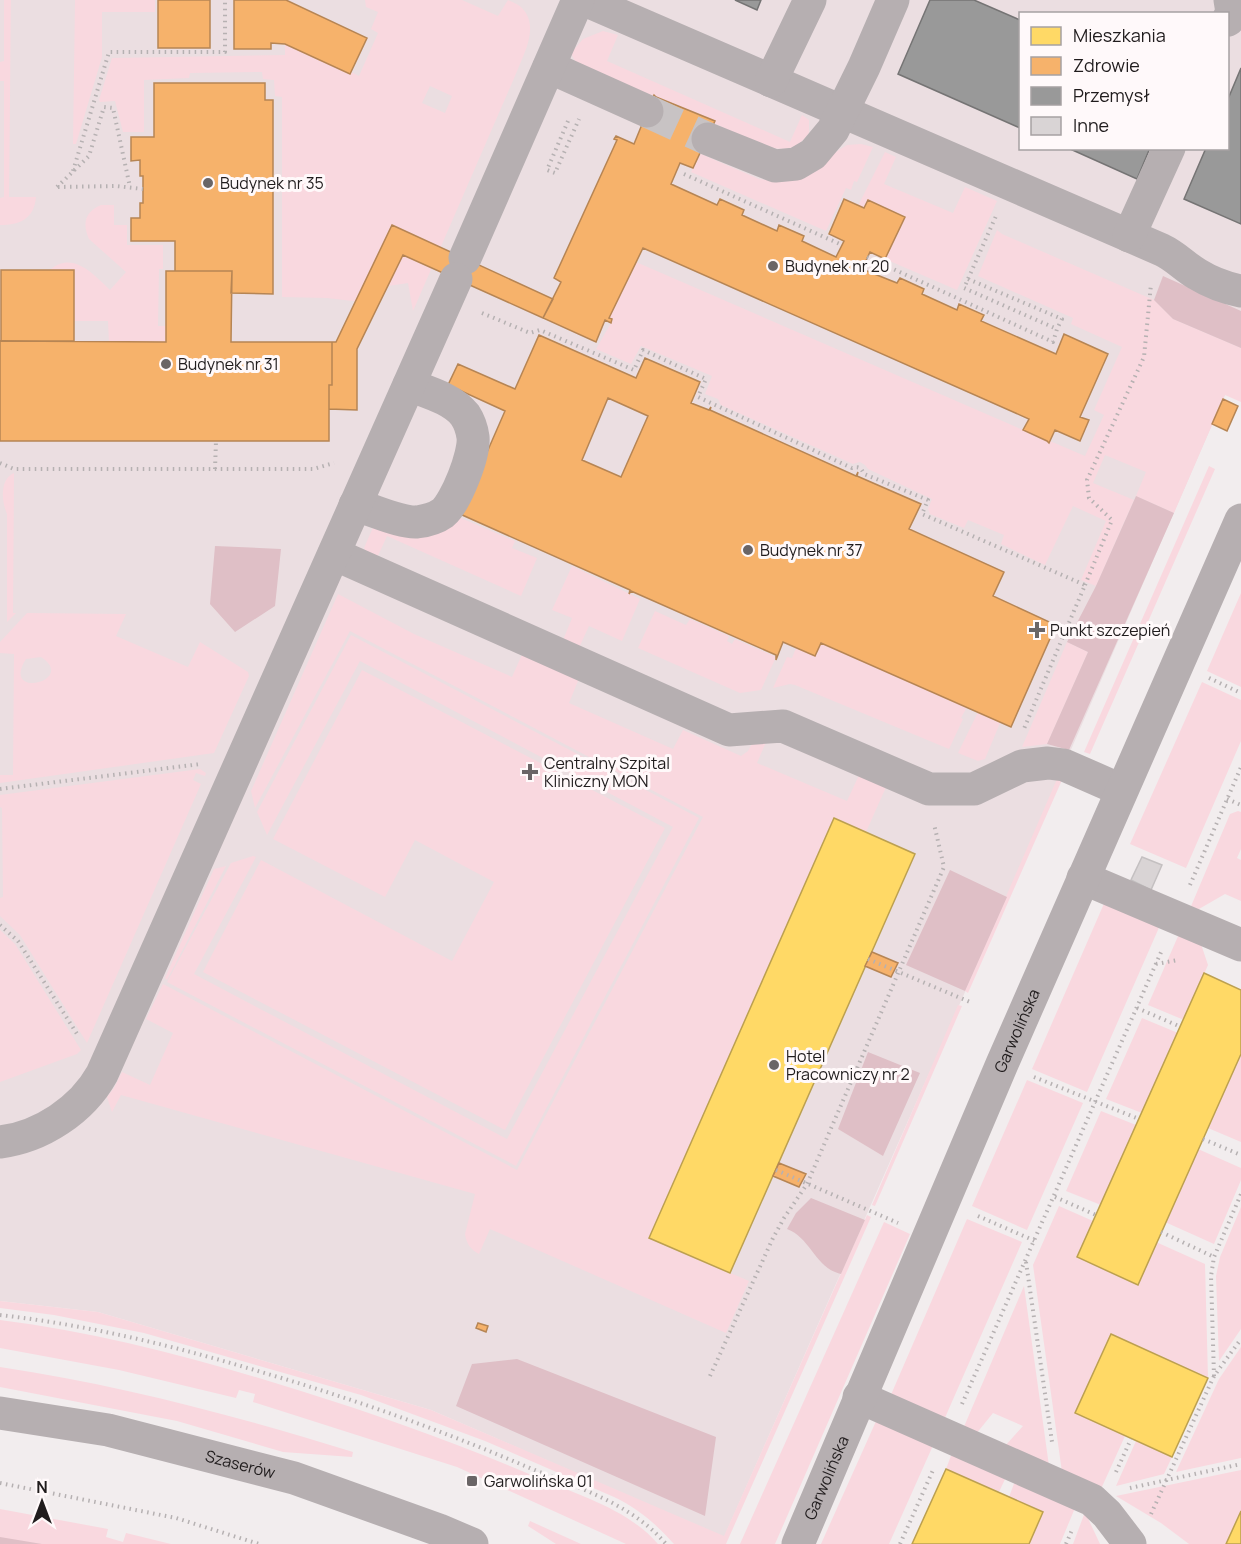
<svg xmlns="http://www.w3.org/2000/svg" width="1241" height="1544" viewBox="0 0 1241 1544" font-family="Manrope,sans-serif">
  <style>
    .built { fill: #ebdee1; fill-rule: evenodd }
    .green { fill: #f9d8df; fill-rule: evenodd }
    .forest { fill: #dfbfc6 }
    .homes { fill: #ffd966; stroke: #bca050; stroke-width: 1.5 }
    .health { fill: #f6b26b; stroke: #b68554; stroke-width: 1.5; fill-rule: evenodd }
    .industry { fill: #999; stroke: #757474; stroke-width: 1.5 }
    .building { fill: #d9d4d5; stroke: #c4c0c1; stroke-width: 1.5 }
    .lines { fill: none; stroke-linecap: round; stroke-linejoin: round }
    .minor-tunnel { stroke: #c8c3c4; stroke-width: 33; stroke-dasharray: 33 16; stroke-linecap: butt }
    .path { stroke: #b6b1b2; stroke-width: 4; stroke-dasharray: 1.5 4.5; stroke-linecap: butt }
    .minor { stroke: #b6afb1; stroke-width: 33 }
    .poi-dot { fill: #6a6566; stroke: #fff9fa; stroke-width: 2 }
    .labels { text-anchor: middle; stroke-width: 6; stroke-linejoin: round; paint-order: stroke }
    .poi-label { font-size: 16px; fill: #201c1d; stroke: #fff9fa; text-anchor: start }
    .street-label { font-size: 16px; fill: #201c1d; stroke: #fff9fa }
  </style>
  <rect width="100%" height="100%" fill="#f2edee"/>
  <!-- built -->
  <path class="built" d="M0,0H1241V358L1007,897L724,1537L431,1410L98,1312L0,1301ZM1020,14H1228V148H1020Z"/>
  <!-- green -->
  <path class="green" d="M4,0H11L9,197H36C34,219 20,225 0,225V198L4,197V81H0V62L4,61Z
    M75,0H155V12H102V57L76,144H73Z
    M365,0H462L498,16L508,0C512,2 518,4 521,7C541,26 523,55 515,76L413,311L408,283L375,288L361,302L327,298L282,297V97L275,96L274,80L263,79L262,72L190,73L189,78L144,80V132H123L115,101L100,102L99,100L112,58L285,55V44L350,74L351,72L359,76L378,33L371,29L378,12L366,7ZM430,86L452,96L445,113L422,103Z
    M603,31L618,35L607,61L790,142L802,115L809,120V133C805,138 801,143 795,146C775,157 734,132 714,123L715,121L604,76L575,61L571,53L583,39Z
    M861,144L873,147L857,182L854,181L851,190L846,188L826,231L691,172L701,154L759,179L775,181L834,153L847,145Z
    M885,152L896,157L884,184L953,213L965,187L997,201L957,290L885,259L905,217L868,200L864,208L858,206Z
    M101,205H114V225H127V245H163V269H159L158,326H166V342H109L108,321H74V270H50C73,250 94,275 110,290L126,272L89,239C82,223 85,212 101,205Z
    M997,230L1002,234L1154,300L1173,319L1241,348V402L1225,395L1174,513L1136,496L1146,472L1105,455L1093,483L1134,500L1096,586L1081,580L1106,521L1073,506L1045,565L1001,544L1004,535L968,520L964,528L930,514L928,509L932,499L868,469L865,465L860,462L853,464L721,405L718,399L705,394L712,376L641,346L631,364L596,349L611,323L609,318L636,262L1023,430L1047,441L1048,443L1050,441L1085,456L1104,415L1094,410L1122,347L1071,324L1073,318L978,276Z
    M1209,466L1215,469L1090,754L1084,752Z
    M14,473L13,613H16L7,622V514C1,500 0,479 14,473Z
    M456,516L515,541L512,548L537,558L521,596L387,536L377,558L367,553L364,548L375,523Z
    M572,566L640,599L622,641L589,626L577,652L561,645L572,618L552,610Z
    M1241,593V687L1207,671Z
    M338,594L414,634L512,677L524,650L576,671L578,681L569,703L673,749L683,730L741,756L748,751L755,738L766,742L757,763L847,801L860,773L887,785L866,832L834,818L650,1238L749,1281L726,1333L490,1229L479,1254C471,1250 466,1243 465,1234L475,1194L121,1095L112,1112L107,1097L114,1088L122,1072L150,1085L173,1033L146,1019L163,984L517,1170L703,817L350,631L255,808L251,791Z
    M655,611L686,625L690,619L729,636L727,641L732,644L735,639L776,657L761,690L740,693L638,648Z
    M27,613L126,614L116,636L188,667L200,642L248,672L249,676L214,753L0,783V775H13L14,654L0,653V642ZM41,657C78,681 0,700 26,659Z
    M351,635L699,818L516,1166L167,982L231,863L253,856L256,857L194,974L507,1139L673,827L360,661L267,835L257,812Z
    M1067,642L1088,652L1047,744L1022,747Z
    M821,643L967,707L961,718L963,719L949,749L795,685L790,684L773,688L787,657L792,658L796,648Z
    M362,670L665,828L505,1130L203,972L261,860L452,961L494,882L415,840L385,897L273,839Z
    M1202,682L1241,700V741L1186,868L1130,844Z
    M978,712L1000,723L985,759L978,761L958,753Z
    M200,769L206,773L205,776L196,773L193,780L201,784L87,1043L20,935L0,916V898L3,897L2,808L0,807V795Z
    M1057,779L1062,780L968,993L965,991Z
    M1238,811L1241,812V849L1237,858L1241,860V901L1225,894L1192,913L1189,911L1230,814Z
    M226,866L167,980L165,978L214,869Z
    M1106,899L1161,923L1087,1092L1032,1069Z
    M0,930L15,944L81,1050L77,1054L0,1082Z
    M1179,934L1201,944L1208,965L1184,1020L1148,1005Z
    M958,1005L962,1006L875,1206L872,1205Z
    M1142,1018L1178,1033L1142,1113L1106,1099Z
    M1241,1054V1142L1208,1128Z
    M1027,1080L1083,1103L1027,1230L972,1206Z
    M1101,1111L1136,1125L1101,1205L1066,1191Z
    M1198,1149L1241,1168V1180L1214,1244L1165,1222Z
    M1059,1206L1093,1221L1078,1257L1137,1284L1156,1242L1205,1264L1208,1378L1111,1334L1075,1413L1125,1436L1101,1489L1062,1472L1033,1265Z
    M1241,1207V1329L1219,1361L1216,1276L1220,1257Z
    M867,1215L871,1217L726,1544H674C656,1524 639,1509 614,1497L485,1441L361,1395L144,1333L54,1315L0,1308V1301L98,1312L431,1410L724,1536Z
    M967,1219L1022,1242L944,1420L890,1397Z
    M884,1222L910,1234L775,1544H740Z
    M1024,1286L1049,1466L1005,1446L1023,1426L993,1413L976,1434L963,1429Z
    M0,1320C102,1333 203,1360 301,1391C381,1416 459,1444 536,1477C578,1495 628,1509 658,1544H626L457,1467L253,1402L255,1394L239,1390L236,1398L119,1370L0,1348Z
    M1241,1347V1458L1176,1472L1219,1379Z
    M0,1367C120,1385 237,1416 353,1452L352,1457L283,1452L177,1421L0,1387Z
    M877,1419L935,1441L889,1544H821Z
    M1136,1441L1172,1457L1164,1474L1116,1486Z
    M952,1453L1006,1477L999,1492L946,1469Z
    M1241,1470V1511L1226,1544H1189L1161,1523L1116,1496Z
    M1015,1481L1075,1508L1060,1544H1029L1043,1512L1009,1497Z
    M0,1509L108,1529L106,1537L123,1542L126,1533L171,1544H0Z
    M1085,1512L1100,1544H1073Z
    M530,1521L581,1544H556L528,1526Z"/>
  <!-- forest -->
  <path class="forest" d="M1163,276L1241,311V348L1173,319L1154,300Z
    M1136,496L1174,513L1069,750L1047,744L1088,652L1067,642L1096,586Z
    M215,546L281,549L275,606L235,632L210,604Z
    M950,870L1007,897L965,991L906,965Z
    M868,1052L920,1073L883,1156L838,1129Z
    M811,1198L865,1220L841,1274C815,1268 811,1238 787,1229L796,1213Z
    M517,1359L716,1437L705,1516L456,1406L472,1364Z
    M0,1537L42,1544H0Z"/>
  <!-- homes -->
  <path class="homes" d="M834,818L915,854L730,1273L649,1238Z
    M1204,973L1241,990V1054L1138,1285L1077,1257Z
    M1111,1334L1208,1378L1172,1457L1075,1413Z
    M946,1469L1043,1512L1029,1544H912Z
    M1241,1511V1544H1226Z"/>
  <!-- health -->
  <path class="health" d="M158,0H210V48H158Z
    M234,0H286L367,38L350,74L285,44L271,43V49H234Z
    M154,83H265V100H273V294L231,293L232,271H175V241H131V218H140V203H143V176H140V160L131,161V137H154Z
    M654,95L656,97L715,121L693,168L680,163L671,184L717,205L720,199L744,210L742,215L777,231L779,225L804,236L802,241L836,257L844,241L829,234L844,199L864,208L868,200L905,217L885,259L870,252L862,269L897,283L900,278L924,289L922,294L957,310L959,304L984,315L981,321L1056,354L1064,334L1108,354L1080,417L1089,420L1080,441L1055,430L1049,443L1047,441L1023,430L1029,419L643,248L609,318L612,319L611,323L605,320L596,342L543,318L561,282L554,278L617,140L614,139L616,136L634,144Z
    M392,225L553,299L543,318L403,255L357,349V410L329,409V385H332V342H336Z
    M1,270H74V341H1Z
    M166,271H232L231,342H332V385H329V441H0V341L166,342Z
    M539,335L636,378L645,358L700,382L691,403L709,410L711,407L710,410L856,476L858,472L857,476L921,504L909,529L1004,572L993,596L1056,625L1011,727L821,643L815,656L783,642L776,660V655L631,591L629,594L630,590L460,514L505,411L448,385L458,364L515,389ZM608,398L648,416L621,477L582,460Z
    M1223,399L1238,406L1227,431L1212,424Z
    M872,952L898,963L891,977L865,966Z
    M779,1163L806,1174L799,1187L773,1176Z
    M478,1323L488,1326L486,1332L476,1328Z"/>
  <!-- industry -->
  <path class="industry" d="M735,0H761L757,10Z
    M930,0H974L1020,20V128L898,74Z
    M1241,68V224L1184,199L1206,148H1228V99Z
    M1068,148H1150L1137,179Z"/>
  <!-- building -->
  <path class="building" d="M1142,857L1162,865L1151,890L1131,880Z"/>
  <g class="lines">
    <!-- minor-tunnel -->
    <path class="minor-tunnel" d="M647,111L708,139"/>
    <!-- path -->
    <path class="path" d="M568,121L547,170L555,173L579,119
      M73,171L109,52H225V0
      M684,174L842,245
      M57,187L89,156L104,107L113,108L130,187
      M58,187L116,186L143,189
      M867,257L1053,342L1057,329L964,288L996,216
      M968,279L1062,319L1057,329
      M482,313L530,333L540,330L634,370L643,350L706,379L698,397L852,468C859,466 861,468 864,474L928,500L922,514L1085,585L1023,731
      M0,463L14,469H313L334,463
      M215,469L216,441
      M1085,585L1112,520L1089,498L1087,480L1144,357L1151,284
      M1209,678L1241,693
      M0,789L201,764
      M1227,799L1241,805
      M1190,885L1241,767
      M0,925L18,941L79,1037
      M868,959L970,1002
      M1156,964L1178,960
      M1137,1008L1181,1027
      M1034,1077L1139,1119
      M1203,1139L1241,1155
      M776,1170L898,1223
      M1055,1197L1096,1215
      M978,1216L1035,1241
      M1161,1232L1214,1257
      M1026,1262L1052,1442
      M0,1315C88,1325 175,1346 261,1372C351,1398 438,1429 525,1466C575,1487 630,1502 666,1544
      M710,1376L773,1238L784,1218L807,1184L944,867L934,824
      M1214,1376L1211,1276L1214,1257L1241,1194
      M962,1404L1162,950
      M1116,1472L1131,1439
      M0,1483L176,1518L259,1544
      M1130,1488L1241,1464
      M1151,1514L1214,1376L1241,1339
      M900,1544L934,1468
      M1066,1544L1072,1530"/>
    <!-- minor -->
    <g class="minor">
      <path d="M585,0L1162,250C1175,256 1185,267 1197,274C1210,282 1226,288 1241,291"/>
      <path d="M1228,20L1232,12L1230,0"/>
      <path d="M549,67L647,111"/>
      <path d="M771,81L810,0"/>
      <path d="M708,139L775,166L796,164L813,154L833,130L864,67L893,0"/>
      <path d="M1129,236L1169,148"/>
      <path d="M465,258L578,0"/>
      <path d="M355,505C374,510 400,523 417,522C425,521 436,518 443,513C456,502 475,454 473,437C472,430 469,421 465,415C453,399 427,392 409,385"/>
      <path d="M334,554L729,730L783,726L929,789H974L1022,766L1048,763L1064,765L1121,790"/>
      <path d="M1083,878L1241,945"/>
      <path d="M0,1142C41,1137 82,1110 102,1074L456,279"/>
      <path d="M859,1397L1092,1500L1107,1514L1130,1544"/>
      <path id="s1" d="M0,1413L108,1430L294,1478L439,1530L472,1544"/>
      <path id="s2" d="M798,1544L1002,1064L1241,520"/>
    </g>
  </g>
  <!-- markers -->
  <g class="poi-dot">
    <circle cx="208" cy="183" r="6"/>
    <circle cx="773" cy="266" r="6"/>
    <circle cx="166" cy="364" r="6"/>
    <circle cx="748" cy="550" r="6"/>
    <path d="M1034 621h6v6h6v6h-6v6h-6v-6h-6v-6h6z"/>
    <path d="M527 763h6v6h6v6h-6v6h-6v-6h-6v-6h6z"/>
    <circle cx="774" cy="1065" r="6"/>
    <rect x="466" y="1475" width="12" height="12" rx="3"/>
  </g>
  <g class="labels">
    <!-- poi labels -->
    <g class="poi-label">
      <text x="220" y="189">Budynek nr 35</text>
      <text x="785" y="272">Budynek nr 20</text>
      <text x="178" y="370">Budynek nr 31</text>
      <text x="760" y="556">Budynek nr 37</text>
      <text x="1050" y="636">Punkt szczepień</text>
      <text x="544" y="769">Centralny Szpital<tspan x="544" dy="18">Kliniczny MON</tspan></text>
      <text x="786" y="1062">Hotel<tspan x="786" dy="18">Pracowniczy nr 2</tspan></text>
      <text x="484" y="1487">Garwolińska 01</text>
    </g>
    <!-- street labels -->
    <g class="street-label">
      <text dy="6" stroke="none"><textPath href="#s2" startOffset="558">Garwolińska</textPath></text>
      <text dy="6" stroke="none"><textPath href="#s1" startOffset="246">Szaserów</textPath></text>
      <text dy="6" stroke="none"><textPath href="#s2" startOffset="72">Garwolińska</textPath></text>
    </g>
  </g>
  <!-- legend -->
  <rect x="1019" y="12" width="210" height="138" fill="#fff9fa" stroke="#a6a1a2" stroke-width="1.5"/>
  <rect x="1031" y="27" width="30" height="18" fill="#ffd966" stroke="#a6a1a2" stroke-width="1.5"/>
  <text x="1073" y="42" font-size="18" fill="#201c1d">Mieszkania</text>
  <rect x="1031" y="57" width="30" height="18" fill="#f6b26b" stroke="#a6a1a2" stroke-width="1.5"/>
  <text x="1073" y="72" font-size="18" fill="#201c1d">Zdrowie</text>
  <rect x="1031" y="87" width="30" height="18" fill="#999999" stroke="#a6a1a2" stroke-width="1.5"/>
  <text x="1073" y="102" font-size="18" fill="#201c1d">Przemysł</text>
  <rect x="1031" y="117" width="30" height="18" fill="#d9d4d5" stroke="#a6a1a2" stroke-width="1.5"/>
  <text x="1073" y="132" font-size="18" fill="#201c1d">Inne</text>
  <!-- north arrow -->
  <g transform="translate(42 1502)" stroke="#fff9fa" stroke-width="4.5" paint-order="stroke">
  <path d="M0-4.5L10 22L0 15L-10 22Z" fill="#201c1d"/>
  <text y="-9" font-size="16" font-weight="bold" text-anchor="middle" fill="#201c1d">N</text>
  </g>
</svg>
